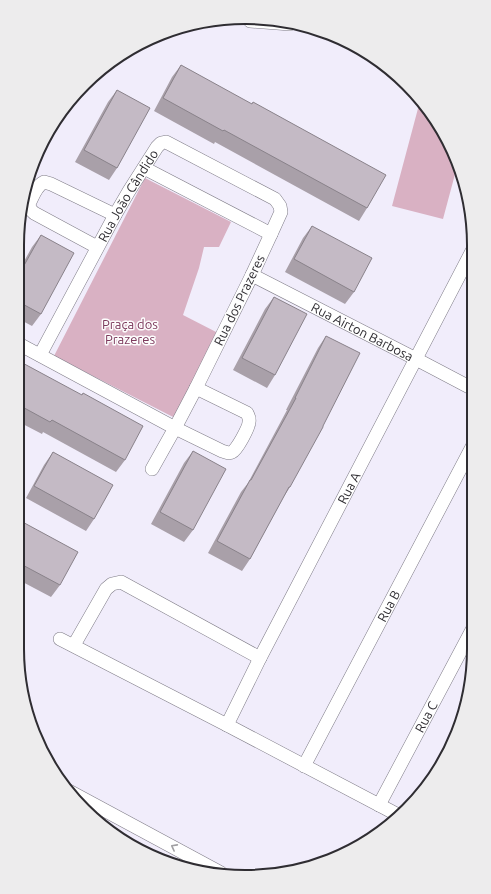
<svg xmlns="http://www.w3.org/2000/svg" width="491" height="894" viewBox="0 0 491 894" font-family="Ubuntu,sans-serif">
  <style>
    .green { fill: #d9b1c3 }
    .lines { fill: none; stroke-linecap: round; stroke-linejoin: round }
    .minor-casing { stroke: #7f7c87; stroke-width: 14 }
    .minor { stroke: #fff; stroke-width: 13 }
    .wall { fill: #a9a0a9 }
    .building { fill: #c4bac5; stroke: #89828a }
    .oneway { stroke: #a1a0a3 }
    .labels { text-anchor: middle; stroke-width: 3; stroke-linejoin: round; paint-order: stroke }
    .street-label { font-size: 13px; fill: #2f2d32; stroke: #fdfdfd }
    .park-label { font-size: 13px; fill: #7c395c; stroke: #fdfdfd }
    .rim { fill: none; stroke: #2f2d32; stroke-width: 2 }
  </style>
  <rect width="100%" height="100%" fill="#f1edfb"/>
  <!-- green -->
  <path class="green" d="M420,101L436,119L458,163L443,219L392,206Z
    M145,178L231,222L219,247H204L199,268L183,315L220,334L177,419L54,356Z"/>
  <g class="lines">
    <!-- minor casing -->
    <g class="minor-casing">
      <g id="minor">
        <path d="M250,21L290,24"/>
        <path d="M144,168L271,234"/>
        <path d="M97,247L34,213L30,209L29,204C33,196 36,186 44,182L51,184L115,215"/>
        <path id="s1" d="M252,275L416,359L473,389"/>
        <path d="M17,343L175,428L222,451C226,452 229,454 232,452C237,450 249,427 249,422C250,418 248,416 247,413L196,388"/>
        <path id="s2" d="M40,355L115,215L129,191L157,147L161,143L166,142L275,199L280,206L281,212L271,234L252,275L196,388L175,428L152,469"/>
        <path d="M60,639L227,725"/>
        <path d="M74,645L106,589L112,584L121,582L260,658"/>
        <path id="s3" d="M304,766L473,445"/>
        <path d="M67,790L221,873"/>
        <path id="s4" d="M379,805L473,628"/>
        <path id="s5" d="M400,816L227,725L260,658L472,251"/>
      </g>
    </g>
    <!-- minor -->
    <use href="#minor" class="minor"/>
  </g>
  <!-- wall -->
  <path class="wall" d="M181,65L367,208L359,221L215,142L214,144L154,111L172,77Z
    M117,90V168L109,180L75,162L108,102Z
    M312,226L354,292L345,304L285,272L303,238Z
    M41,235V314L32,326L17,318V274L32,247Z
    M274,297L275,375L267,388L233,370L265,309Z
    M326,336L290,487L283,498L250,559L242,571L208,553L241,492L248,483L287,410H286L318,348Z
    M17,360L125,460L116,472L43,432L42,434L17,421Z
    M193,451V530L184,542L151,524L184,463Z
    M53,452L94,519L86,531L26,498L44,465Z
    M17,519L60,585L51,597L17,579Z"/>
  <!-- building -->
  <path class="building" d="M181,65L252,104L253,102L386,175L367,208L224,130L223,131L163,98Z
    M117,90L150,108L117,168L84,150Z
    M52,127L49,132L48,131L45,138L48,131Z
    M312,226L372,258L354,292L294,259Z
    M41,235L74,253L41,314L17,301V278Z
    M274,297L307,314L275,375L242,358Z
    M326,336L360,353L323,426V427L290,487H289L250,559L217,541L250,480H251L296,398H295Z
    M17,360L82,395L83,393L143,426L125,460L52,420L50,422L17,404Z
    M193,451L226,469L193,530L160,512Z
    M53,452L113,485L94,519L34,486Z
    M17,519L78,552L60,585L17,562Z"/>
  <!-- one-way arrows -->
  <defs><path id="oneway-chevron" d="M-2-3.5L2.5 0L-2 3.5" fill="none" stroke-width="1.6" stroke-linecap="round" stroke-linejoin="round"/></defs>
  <use class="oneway" href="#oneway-chevron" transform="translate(174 847) rotate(-152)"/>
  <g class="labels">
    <!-- street labels -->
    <g class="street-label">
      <text dy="5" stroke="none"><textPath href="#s2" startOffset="182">Rua João Cândido</textPath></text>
      <text transform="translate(239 300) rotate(-64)" y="5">Rua dos Prazeres</text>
      <text dy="5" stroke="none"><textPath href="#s1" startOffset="124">Rua Airton Barbosa</textPath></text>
      <text dy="5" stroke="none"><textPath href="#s5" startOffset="462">Rua A</textPath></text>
      <text dy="5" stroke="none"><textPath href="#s3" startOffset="181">Rua B</textPath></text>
      <text dy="5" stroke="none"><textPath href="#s4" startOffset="100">Rua C</textPath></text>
    </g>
    <!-- park labels -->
    <g class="park-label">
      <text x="130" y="329">Praça dos<tspan x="130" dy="15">Prazeres</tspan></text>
    </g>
  </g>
  <!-- crop -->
  <path d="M0 0H491V894H0ZM245 24H246A221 221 0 0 1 467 245V649A221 221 0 0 1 246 870H245A221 221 0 0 1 24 649V245A221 221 0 0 1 245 24Z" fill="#edeced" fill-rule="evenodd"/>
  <path class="rim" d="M245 24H246A221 221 0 0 1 467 245V649A221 221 0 0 1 246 870H245A221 221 0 0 1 24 649V245A221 221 0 0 1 245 24Z"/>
</svg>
